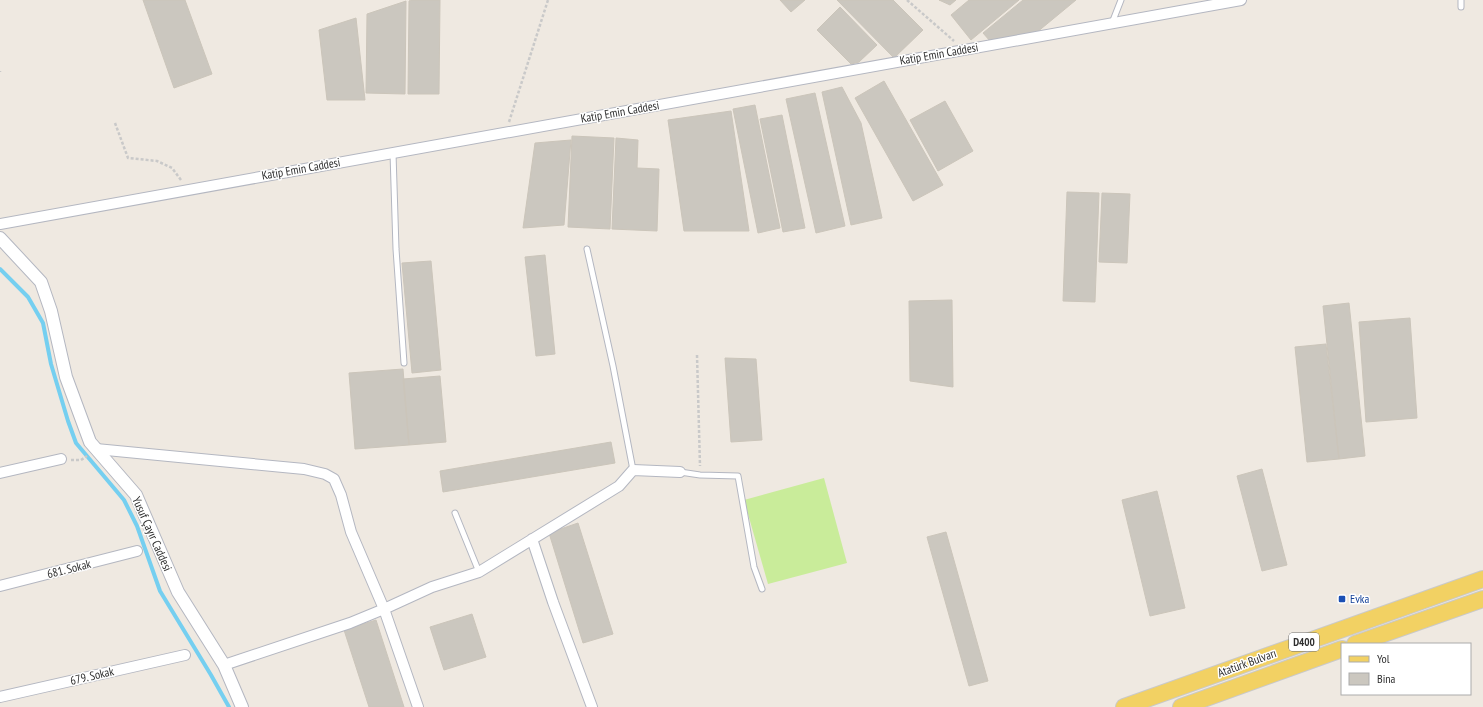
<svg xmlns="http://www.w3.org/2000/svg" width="1483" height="707" viewBox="0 0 1483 707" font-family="'PT Sans Narrow',sans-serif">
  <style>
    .pitch { fill: #c9ec9a }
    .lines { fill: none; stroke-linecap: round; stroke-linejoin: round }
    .stream { stroke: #75cff0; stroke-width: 4 }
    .building { fill: #cbc7bf; stroke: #cbc5ba }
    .service-casing { stroke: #b4b7c1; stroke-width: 7 }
    .minor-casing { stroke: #b4b7c1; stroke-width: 12 }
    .tertiary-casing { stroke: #b4b7c1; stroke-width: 14 }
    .primary-casing { stroke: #c9c9c9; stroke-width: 18 }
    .path { stroke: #c9c9c9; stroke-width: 2.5; stroke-dasharray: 3 2; stroke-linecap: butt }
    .service { stroke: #fff; stroke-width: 5 }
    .minor { stroke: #fff; stroke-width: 10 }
    .tertiary { stroke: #fff; stroke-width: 12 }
    .primary { stroke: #f2d163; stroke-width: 16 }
    .transit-dot { fill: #1a4fb4; stroke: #fff; stroke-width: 1.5 }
    .labels { text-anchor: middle; stroke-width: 3; stroke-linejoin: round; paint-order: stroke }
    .shield { fill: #fff; stroke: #6d6d6d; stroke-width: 1 }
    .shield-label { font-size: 11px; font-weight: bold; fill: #2e2e2e }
    .street-label { font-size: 12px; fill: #2e2e2e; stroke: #fff }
    .transit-label { font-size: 12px; fill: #164399; stroke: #fff; text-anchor: start }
  </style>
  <rect width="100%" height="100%" fill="#efe9e1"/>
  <!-- pitch -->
  <path class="pitch" d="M824,478L847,563L768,584L744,500Z"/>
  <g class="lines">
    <!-- stream -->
    <path class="stream" d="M0,269L28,297L43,323L51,364L68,421L76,443L124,500L137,526L160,591L211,675L229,707"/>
  </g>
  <!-- building -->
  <path class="building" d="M143,0H185L212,74L174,88Z
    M411,0H440L439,94H408L409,1Z
    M780,0H805L791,12Z
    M837,0H893L923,30L894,58Z
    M939,0H956L950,5Z
    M969,0H1019L971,40L951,15Z
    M1023,0H1076L1036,33L990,41L983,33Z
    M406,1L405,94L366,93L367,14Z
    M840,7L877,45L859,62L851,64L817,30Z
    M356,18L365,100H327L319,30Z
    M884,81L943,185L913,201L855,98Z
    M842,87L861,123L882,218L851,225L822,92Z
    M815,93L845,226L816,233L786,99Z
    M945,101L973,151L938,171L910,120Z
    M755,105L780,228L758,233L733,109Z
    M731,111L749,231H684L668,120Z
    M782,115L805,228L783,232L760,119Z
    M572,136L614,138L610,229L568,227Z
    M616,138L638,140L637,168L659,169L657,231L612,229Z
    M571,140L564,225L523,228L535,143Z
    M1067,192L1099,193L1095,302L1063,301Z
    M1102,193L1130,194L1127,263L1099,262Z
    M545,255L555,354L536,356L525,257Z
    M431,261L441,370L412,373L402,263Z
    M952,300L953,387L910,381L909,301Z
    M1349,303L1365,456L1339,459L1323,306Z
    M1410,318L1417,418L1366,422L1359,322Z
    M1326,344L1339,459L1307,462L1295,347Z
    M725,358L756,359L762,440L731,442Z
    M403,369L409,445L355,449L349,373Z
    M440,376L446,442L409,445L403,379Z
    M611,442L615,463L443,492L440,471Z
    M1262,469L1287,565L1262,571L1237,476Z
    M1157,491L1185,608L1150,616L1122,500Z
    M578,523L613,634L583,643L549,533Z
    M946,532L988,681L969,686L927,537Z
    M472,614L486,657L444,670L430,627Z
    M376,620L404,707H369L344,630Z"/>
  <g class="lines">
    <!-- service casing -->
    <g class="service-casing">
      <path id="service" d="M1461,7V0
        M1112,23L1121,0
        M393,153L396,249L404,363
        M587,249L613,366L633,470
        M680,472L700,475L738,476L754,567L762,589
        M455,513L479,572"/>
    </g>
    <!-- minor casing -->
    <g class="minor-casing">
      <path id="minor" d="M0,224L1241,0
        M96,449L304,469L325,474L334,479L341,495L351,532L384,609L418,707
        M0,473L61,459
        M532,539L553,602L592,707
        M0,586L137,551
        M224,665L350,623L384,609L432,587L479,572L619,486L633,470L680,472
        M0,697L185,655"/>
    </g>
    <!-- tertiary casing -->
    <g class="tertiary-casing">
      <path id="tertiary" d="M0,238L41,282L51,311L66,377L90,442L136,495L178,592L224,665L242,707"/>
    </g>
    <!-- primary casing -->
    <g class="primary-casing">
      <path id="primary" d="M1355,644L1483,599
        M1124,707L1483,579
        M1181,707L1342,649"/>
    </g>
    <!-- path -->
    <path class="path" d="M907,0L954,41
      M0,71V72
      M509,122L548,0
      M115,123L128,158L157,161L172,168L181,180
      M697,355L700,466
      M71,460H81L87,456"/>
    <!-- service -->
    <use href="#service" class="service"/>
    <!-- minor -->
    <use href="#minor" class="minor"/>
    <!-- tertiary -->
    <use href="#tertiary" class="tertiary"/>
    <!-- primary -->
    <use href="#primary" class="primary"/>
  </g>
  <!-- markers -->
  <rect class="transit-dot" x="1338" y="595" width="8" height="8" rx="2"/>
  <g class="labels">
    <!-- shield labels -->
    <rect class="shield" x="1289" y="633" width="30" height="18" rx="3"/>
    <g class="shield-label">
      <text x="1304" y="646">D400</text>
    </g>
    <!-- street labels -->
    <g class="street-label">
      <text transform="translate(939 54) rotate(-10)" y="4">Katip Emin Caddesi</text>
      <text transform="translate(620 112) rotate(-10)" y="4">Katip Emin Caddesi</text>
      <text transform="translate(301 169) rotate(-10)" y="4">Katip Emin Caddesi</text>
      <text transform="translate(152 534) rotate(66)" y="4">Yusuf Çayır Caddesi</text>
      <text transform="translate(69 569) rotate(-14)" y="4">681. Sokak</text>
      <text transform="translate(1247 663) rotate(-20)" y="4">Atatürk Bulvarı</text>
      <text transform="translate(92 676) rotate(-13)" y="4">679. Sokak</text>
    </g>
    <!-- transit labels -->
    <g class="transit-label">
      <text x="1350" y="603">Evka</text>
    </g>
  </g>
  <!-- legend -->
  <rect x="1341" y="643" width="130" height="52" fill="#ffffff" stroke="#ababab"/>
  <rect x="1349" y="656" width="20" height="6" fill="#f2d163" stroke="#ababab"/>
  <text x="1377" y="663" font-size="12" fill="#2e2e2e">Yol</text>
  <rect x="1349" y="673" width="20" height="12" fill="#cbc7bf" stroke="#ababab"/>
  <text x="1377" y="683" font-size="12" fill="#2e2e2e">Bina</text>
</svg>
